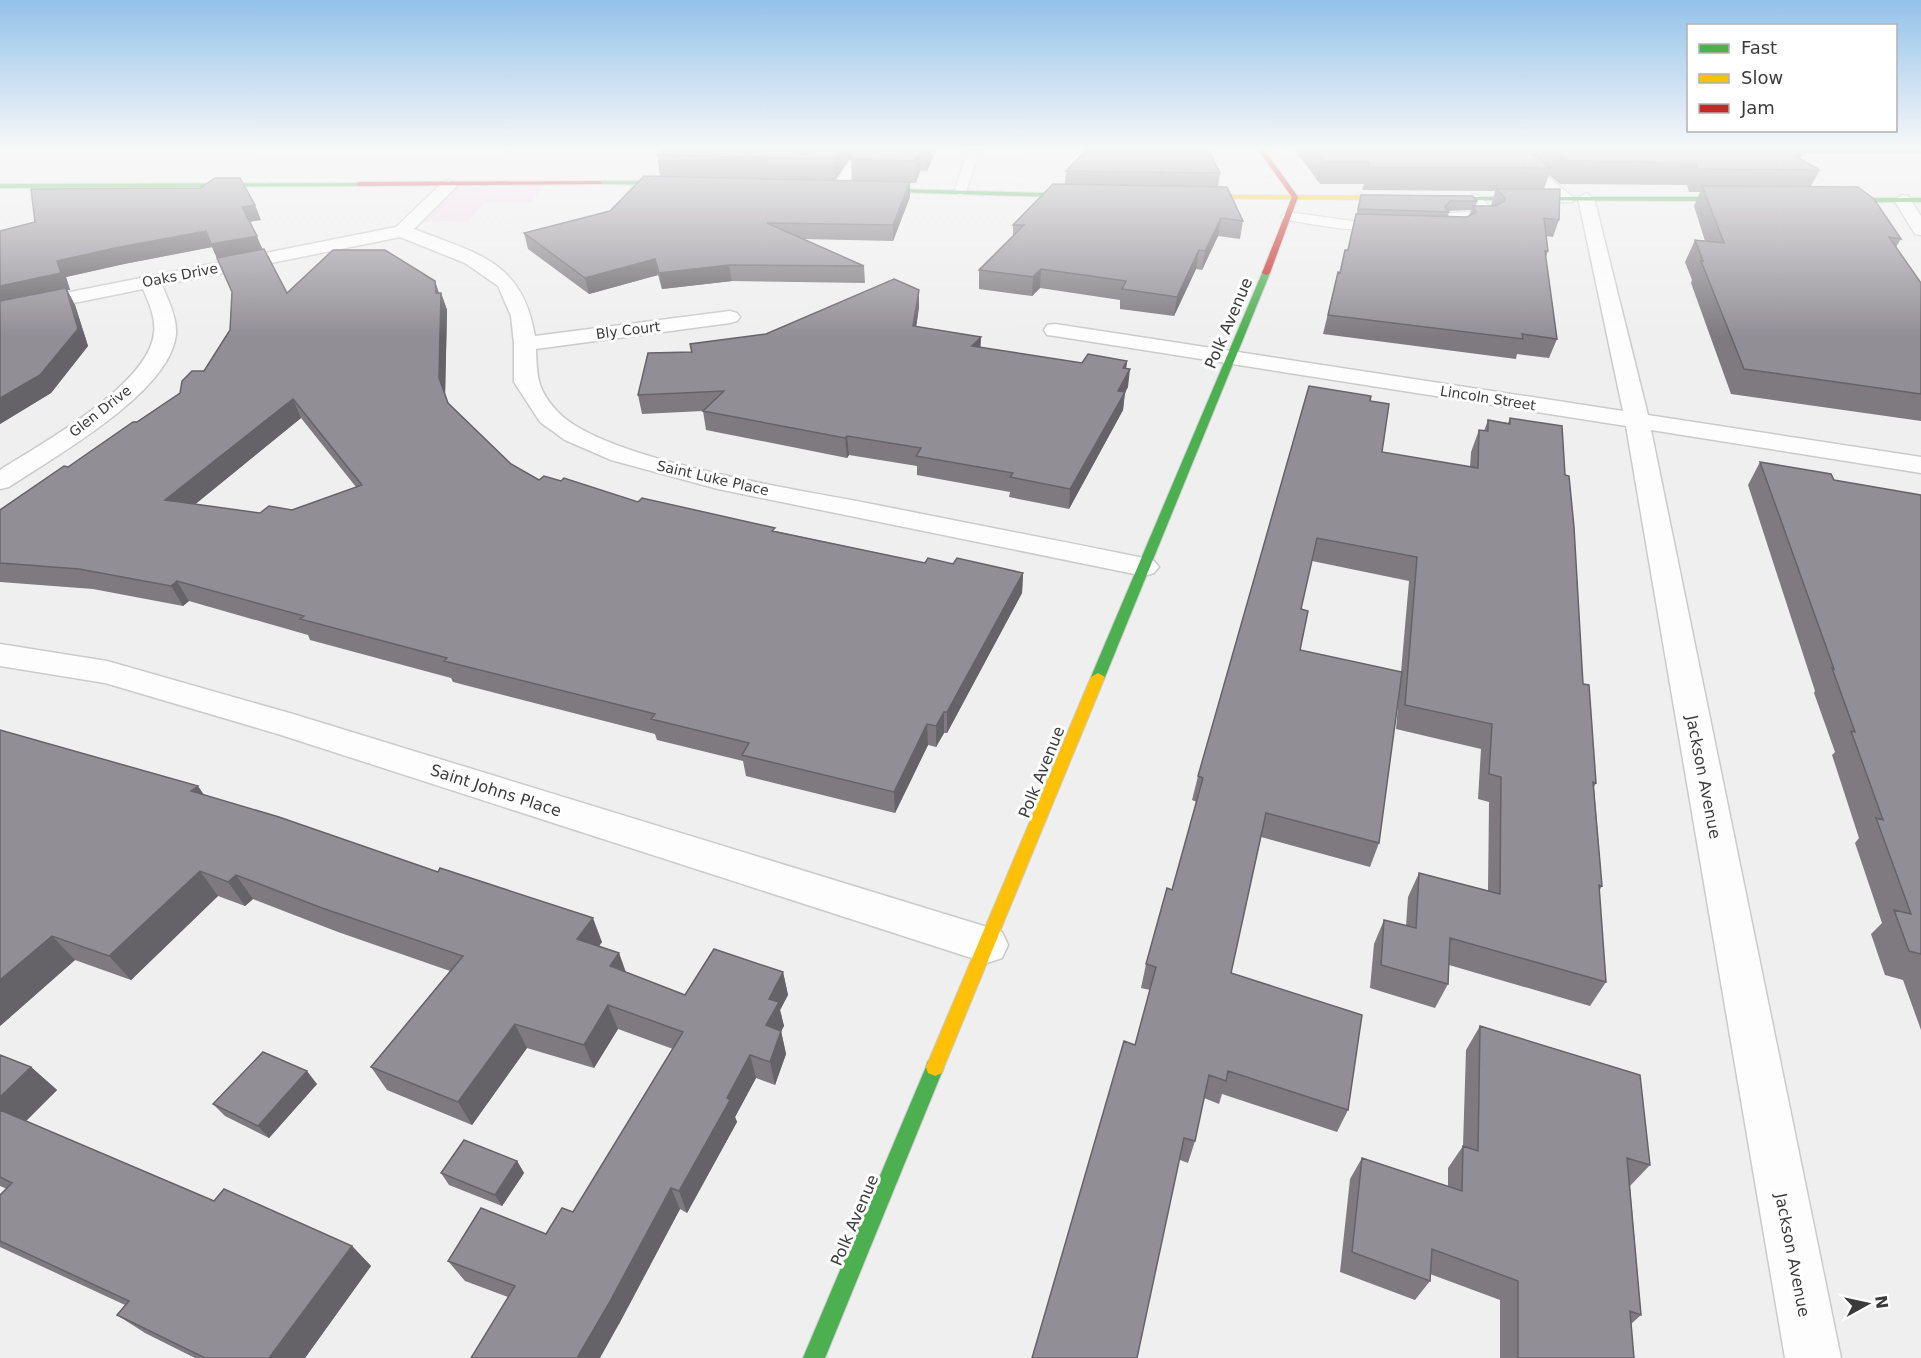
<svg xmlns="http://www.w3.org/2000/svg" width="1921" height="1358" viewBox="0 0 1921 1358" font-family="'DejaVu Sans',sans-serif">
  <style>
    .green { fill: #f1deeb }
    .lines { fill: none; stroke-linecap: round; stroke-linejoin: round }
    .lane-casing { stroke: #cbcbcc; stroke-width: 2 }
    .street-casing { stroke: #cbcbcc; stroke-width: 3 }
    .fast-casing { stroke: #cbcbcc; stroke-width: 2 }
    .slow-casing { stroke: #cbcbcc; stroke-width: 2 }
    .jam-casing { stroke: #cbcbcc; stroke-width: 2 }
    .lane { fill: #fdfdfd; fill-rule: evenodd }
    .street { fill: #fdfdfd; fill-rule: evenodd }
    .fast { fill: #4caf50; fill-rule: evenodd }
    .slow { fill: #ffc107; fill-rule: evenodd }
    .jam { fill: #c62828; fill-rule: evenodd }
    .wall { fill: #7e7a80; fill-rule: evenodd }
    .shaded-wall { fill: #666368 }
    .building { fill: #928e95; stroke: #666368; stroke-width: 1.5; fill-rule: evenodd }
    .labels { text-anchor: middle; stroke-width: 6; stroke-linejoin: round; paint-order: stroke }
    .far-street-label { font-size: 14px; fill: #3b3b3c; stroke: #fff }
    .street-label { font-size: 16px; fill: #3b3b3c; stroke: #fff }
  </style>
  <rect width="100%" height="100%" fill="#efeff0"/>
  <!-- green -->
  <path class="green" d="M545,184L531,202L485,203L468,221L412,222L449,185Z"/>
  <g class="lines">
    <!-- lane casing -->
    <g class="lane-casing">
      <path id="lane" d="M859,147H871L843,191H833L832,188Z
        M969,147H981L966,192L960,196L954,192Z
        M1473,194L1478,195L1496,213L1498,216L1496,219L1463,220L1469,228L1462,232L1436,231L1434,228L1436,225L1451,224L1445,216L1447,213L1479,212L1467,198Z
        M1288,212L1368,223H1389L1396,227C1385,238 1301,223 1283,219L1281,216Z"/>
    </g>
    <!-- street casing -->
    <g class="street-casing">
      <path id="street" d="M1495,147H1511L1574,198L1572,202H1560Z
        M449,180L457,185L455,188L414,229C477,254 522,260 535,336L730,311L737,313L740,317L737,321L730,323L536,349C537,377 537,389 557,411C602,461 807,491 877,505C966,523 1055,540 1144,558L1154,561L1159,567L1154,573L1144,576L718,489L611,460L565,440L540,422L514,382V344L511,316L498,286L465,263L400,237L162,285C168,300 177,317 176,334C171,392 54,457 9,487L0,489V470C41,444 149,385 154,333C156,318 149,303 143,289L0,318V306L396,227L443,182Z
        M1586,193L1594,198L1648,415L1921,457V473L1651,430L1841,1358H1785L1626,426L1055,336L1047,335L1044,330L1047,325L1055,324L1623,411L1578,198Z
        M1902,195L1908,196L1921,216V235L1915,234L1894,200Z
        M0,644L107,661L293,714L987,927L1002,932L1008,945L1002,958L987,963L281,735L105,683L0,666Z"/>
    </g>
    <!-- fast casing -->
    <g class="fast-casing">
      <path id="fast" d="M600,181H680L683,183L680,185L598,184Z
        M361,183L359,186L0,188V184Z
        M862,188L1085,194L1088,196L1085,198L864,191Z
        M1445,197H1742L1745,199L1742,201L1447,200Z
        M1921,198V202H1830L1827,200L1830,198Z
        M1263,271L1270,273L1105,677L1103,680H1093L1091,677Z
        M935,1058L942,1061L944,1067L825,1358H803L926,1067L928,1061Z"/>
    </g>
    <!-- slow casing -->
    <g class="slow-casing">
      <path id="slow" d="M1188,195L1447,196L1450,198L1447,200L1186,198Z
        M1098,673L1105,677L944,1067L942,1073L935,1076L928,1073L926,1067L1091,677Z"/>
    </g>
    <!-- jam casing -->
    <g class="jam-casing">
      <path id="jam" d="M1256,147H1262L1298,197L1270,273L1266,275L1262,273L1292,197Z
        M600,181L602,184L359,186L356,184L359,182Z"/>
    </g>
    <!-- lane -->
    <use href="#lane" class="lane"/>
    <!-- street -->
    <use href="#street" class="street"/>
    <!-- fast -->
    <use href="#fast" class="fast"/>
    <!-- slow -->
    <use href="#slow" class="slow"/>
    <!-- jam -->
    <use href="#jam" class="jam"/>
  </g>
  <!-- wall -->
  <path class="wall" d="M665,147H858L835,180L660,176L657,155Z
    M938,147L927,171H920L916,183L852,181L851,159Z
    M1293,147H1921V153H1803L1800,159L1820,170L1811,186L1901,239L1896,247L1921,283V421L1731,394L1691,283L1692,280L1685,262L1695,240L1705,241L1694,206L1700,192H1689L1687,185L1560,184L1549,175L1544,189L1559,220L1553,237L1546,236L1548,251L1546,257L1557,339L1549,358L1517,354L1516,359L1323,334L1338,272L1340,273L1348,250L1361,195L1477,201L1476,206H1491L1495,191L1362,190L1364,184H1320ZM1471,210L1469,216L1467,217H1448L1449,212L1448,211Z
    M1066,171L1220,173L1218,186L1243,221L1240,239L1218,236L1202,270L1196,269L1174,316L1120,309V300L1040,288L1032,296L979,289V270L1013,236V225L1065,184Z
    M910,182V197L893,241L803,239L864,266L865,283L732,281L662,289L658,275L589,294L528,249L524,233Z
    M261,220L249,222L263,250L287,293L435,281L439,293H441L447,310L445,397L448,403L511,464L539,480L638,502L925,563L953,564L1023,573L1022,593L947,733H944L936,747L928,745L895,813L746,776L743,761L657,740L655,734L453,682L451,678L310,640L308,635L189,601L183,606L93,589L0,582V510L68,467L180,393L204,371L230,330L232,292L212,247L124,264L66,277L70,290H67L75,305L88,346L51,393L0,424V231ZM301,418L356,487L292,510L260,513L195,504Z
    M919,307L916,326L981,337L980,348L1082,363L1127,361L1126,368L1128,387L1125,392L1123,410L1069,509L1009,497L1010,492L917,475V466L849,455L847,458L706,430L703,411L642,414L638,395L691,352L690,344L766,334Z
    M1370,401L1382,452L1470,467L1471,452L1479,430L1484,431L1488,420L1508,423L1510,418L1583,684L1596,783L1594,787L1602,886L1599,891L1606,982L1590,1006L1449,965L1448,984L1435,1008L1370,988L1374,944L1384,920L1406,926L1408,897L1419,873L1488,891L1489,802L1478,799L1481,749L1396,729L1399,694L1379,843L1370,867L1261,837L1231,973L1348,1110L1337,1132L1222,1094L1219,1104L1204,1098L1195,1141L1188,1163L1180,1160L1135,1045L1150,990L1141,988L1146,964L1172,890L1197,802L1192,800L1198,776ZM1312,561L1409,581L1401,672L1300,650L1301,609Z
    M1760,462L1834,480L1921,495V1030L1903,980L1885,975L1871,934L1882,923L1855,843L1859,838L1832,755L1835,752L1814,693L1815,691L1748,485Z
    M0,730L204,795L602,942L599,946L619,953L626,972L685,995L783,972L788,995L780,1010L784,1026L781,1031L786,1054L775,1085L756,1078L735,1117L737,1122L687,1213L680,1209L619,1324L508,1297L465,1281L448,1261L546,1234L573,1212L673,1049L618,1029L594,1068L527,1048L472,1125L387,1090L371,1067L450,971L338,932L253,899L245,906L218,896L131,980L75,960L0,1026Z
    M1480,1026L1650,1165L1630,1186L1641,1315L1631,1324L1634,1358H1500V1300L1430,1274V1281L1415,1300L1340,1272L1350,1179L1362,1158L1448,1187V1168L1463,1146L1466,1050Z
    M0,1055L31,1067L57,1090L26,1121L214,1201L352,1246L371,1266L305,1358H195L145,1333L117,1315L125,1305L0,1247V1195L7,1189L0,1186Z
    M317,1084L269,1138L225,1116L213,1104Z
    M517,1161L524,1173L502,1206L449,1185L441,1173Z"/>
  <!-- shaded-wall -->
  <path class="shaded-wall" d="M842,147H858L835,180L833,159Z
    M929,147H938L927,171V150Z
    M920,150V171L916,183L915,161Z
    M910,182V197L893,241V225Z
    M255,205L261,220L248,222L242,207Z
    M1221,218L1218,236L1202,270L1205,251Z
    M206,231L257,236L263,251L218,260L212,247L124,264L66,277L70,290H67L75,305L88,346L51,393L0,424V286L57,261L115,248Z
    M1199,250L1196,269L1174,316L1177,297Z
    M655,259L658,275L589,294L585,278Z
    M729,265L732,281L662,289L659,273Z
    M1041,269L1040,288L1032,296L1033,277Z
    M435,281L440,298L441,293L447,310L445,397L439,378L436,293Z
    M919,290V307L914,343L913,326Z
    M981,337L980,354L972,346Z
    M1127,361L1125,378L1130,369L1128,387L1116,409L1118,391L1123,368Z
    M1125,392L1123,410L1069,509L1070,489Z
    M293,399L301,418L176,520L165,500Z
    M847,436L849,455L847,458L845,438Z
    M1023,573L1022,593L947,733V712Z
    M177,581L189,601L183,606L171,586Z
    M944,712V733L936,747V726Z
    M927,724L928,745L895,813L894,792Z
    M198,786L215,811L191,791Z
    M200,871L218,896L131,980L109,956Z
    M236,875L253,899L245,906L228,882Z
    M593,918L602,942L587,963L577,939Z
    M52,936L75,960L0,1026V980Z
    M619,953L627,977L610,966Z
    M783,972L788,995L780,1010L784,1026L771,1049L766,1025L769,999Z
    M608,1005L618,1029L594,1068L584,1045Z
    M515,1024L527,1048L472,1125L458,1102Z
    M781,1031L786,1054L775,1085L770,1062Z
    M750,1055L756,1078L735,1117L737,1122L687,1213L679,1191Z
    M31,1067L57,1090L18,1129L0,1114V1097Z
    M307,1071L317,1084L269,1138L258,1126Z
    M517,1161L524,1173L502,1206L495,1195Z
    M671,1188L680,1209L619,1324L600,1358H577Z
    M352,1246L371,1266L305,1358H269Z"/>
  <!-- building -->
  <path class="building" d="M665,147H842L833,159L657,155Z
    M859,147H929L927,150H920L915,161L851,159Z
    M1089,147H1207L1220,173L1066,171Z
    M1313,147H1524L1551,168H1368L1369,162H1325Z
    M1548,147H1778L1820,170L1698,169L1696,163L1568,161Z
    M644,176L910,182L893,225L767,223L864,266L729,265L659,273L655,259L585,278L524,233L610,211Z
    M215,178H240L255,205L242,207L257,236L211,244L206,231L115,248L57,261L61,273L0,286V231L35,222L31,189L200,188Z
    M1053,184L1227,187L1243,221L1221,218L1205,251L1199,250L1177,297L1122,289L1126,281L1041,269L1033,277L979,270L1024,225H1013Z
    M1702,186L1858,187L1874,199L1901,239L1889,237L1921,283V394L1744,369L1701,261H1703L1695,240L1724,243Z
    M1496,189H1560L1559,220L1544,218L1548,251H1545L1557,339L1522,334L1523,339L1328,315L1338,272L1340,273L1345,250H1348L1356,214L1467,217L1476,212L1473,206H1496L1504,201L1505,198Z
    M1361,195L1473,196L1477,201H1450L1445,207L1449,212L1358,209Z
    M264,249L287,293L333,250H385L435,281L436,293H441L439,378L448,403L511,464L539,480L544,476L561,481L564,478L638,502L642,498L775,528L772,531L925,563L928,558L953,564L957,558L1023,573L947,712H944L936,726L927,724L894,792L742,755L749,743L651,719L655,714L444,661L447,658L300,619L304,616L177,581L171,586L79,569L0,563V510L64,466L68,467L133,422H137L180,393L182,381L192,371H204L230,330L232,292L217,258ZM293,399L362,485L292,510L269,506L260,513L165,500Z
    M894,279L919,290L913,326L981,337L972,346L1082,363L1088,354L1127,361L1123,368L1130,369L1118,391L1125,392L1070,489L1010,477L1013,473L916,456L921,448L847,436L845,438L703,411L724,391L638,395L648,353L692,352L690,344L766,334Z
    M66,288L78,329L40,375L0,398V301Z
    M1309,386L1371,396L1370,401L1389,404L1382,452L1478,468L1479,430L1488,431V420L1510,424V418L1562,426L1565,475L1569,476L1574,527L1583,684L1589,685L1596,783L1593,782L1602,886L1599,885L1606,982L1450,938L1448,984L1381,965L1384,920L1416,928L1419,873L1500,894L1501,777L1489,774L1492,724L1405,705L1417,557L1317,538L1301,609L1308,611L1300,650L1402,672L1379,843L1266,813L1231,973L1362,1015L1348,1110L1228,1071L1226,1081L1209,1075L1195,1141L1184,1138L1137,1358H1032L1124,1041L1135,1045L1156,967L1146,964L1167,888L1172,890L1203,778L1198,776Z
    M1760,462L1831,474L1834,480L1921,495V954L1909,951L1894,910L1911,914L1876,818L1883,820L1851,731L1855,732L1832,668L1834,669Z
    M0,730L198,786L191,791L279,817L438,872L440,868L593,918L577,939L619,953L610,966L685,995L714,949L783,972L769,999L779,1002L766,1025L781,1031L770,1062L750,1055L727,1098L730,1100L679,1191L671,1188L608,1305L577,1358H471L515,1286L448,1261L481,1208L546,1234L562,1208L573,1212L683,1032L608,1005L584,1045L515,1024L458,1102L371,1067L463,956L322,908L236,875L228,882L200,871L109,956L52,936L0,980Z
    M1480,1026L1640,1075L1650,1165L1627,1158L1641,1315L1630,1311L1634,1358H1518V1281L1432,1249L1430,1281L1352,1252L1362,1158L1462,1191L1463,1146L1478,1151Z
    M263,1052L307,1071L258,1126L213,1104Z
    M0,1055L31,1067L0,1097Z
    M0,1110L214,1201L224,1189L352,1246L269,1358H205L117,1315L129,1301L0,1241V1195L12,1183L0,1177Z
    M464,1140L517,1161L495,1195L441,1173Z"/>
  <!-- sky -->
  <linearGradient id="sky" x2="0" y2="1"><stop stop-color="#93c2ea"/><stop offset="0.44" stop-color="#f8f8f8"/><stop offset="1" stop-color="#f8f8f8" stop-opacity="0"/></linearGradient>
  <rect width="1921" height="337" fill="url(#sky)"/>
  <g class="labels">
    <!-- far-street labels -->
    <g class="far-street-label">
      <text transform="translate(180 275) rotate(-11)" y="5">Oaks Drive</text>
      <text transform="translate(628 330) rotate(-7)" y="5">Bly Court</text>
      <text transform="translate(1488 398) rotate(9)" y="5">Lincoln Street</text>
      <text transform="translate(100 411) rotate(-38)" y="5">Glen Drive</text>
      <text transform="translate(713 478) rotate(13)" y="5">Saint Luke Place</text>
    </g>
    <!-- street labels -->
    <g class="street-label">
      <text transform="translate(1228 323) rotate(-67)" y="6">Polk Avenue</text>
      <text transform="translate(1041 772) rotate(-68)" y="6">Polk Avenue</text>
      <text transform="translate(1704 777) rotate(79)" y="6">Jackson Avenue</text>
      <text transform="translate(496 790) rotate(18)" y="6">Saint Johns Place</text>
      <text transform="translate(854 1220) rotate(-67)" y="6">Polk Avenue</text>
      <text transform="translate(1793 1255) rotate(79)" y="6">Jackson Avenue</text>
    </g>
  </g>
  <!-- legend -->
  <rect x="1687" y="24" width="210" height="108" fill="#ffffff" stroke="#b1b1b1" stroke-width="1.5"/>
  <rect x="1699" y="44" width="30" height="9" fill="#4caf50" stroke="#b1b1b1" stroke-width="1.5"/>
  <text x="1741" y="54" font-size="18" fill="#3b3b3c">Fast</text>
  <rect x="1699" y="74" width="30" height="9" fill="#ffc107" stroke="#b1b1b1" stroke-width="1.5"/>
  <text x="1741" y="84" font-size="18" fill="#3b3b3c">Slow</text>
  <rect x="1699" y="104" width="30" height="9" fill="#c62828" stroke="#b1b1b1" stroke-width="1.5"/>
  <text x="1741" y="114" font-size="18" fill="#3b3b3c">Jam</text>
  <!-- north arrow -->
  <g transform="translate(1867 1304) rotate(82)" stroke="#ffffff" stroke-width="4.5" paint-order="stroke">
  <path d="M0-4.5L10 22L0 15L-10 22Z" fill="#3b3b3c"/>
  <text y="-9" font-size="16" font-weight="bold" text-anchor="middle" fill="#3b3b3c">N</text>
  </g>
</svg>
